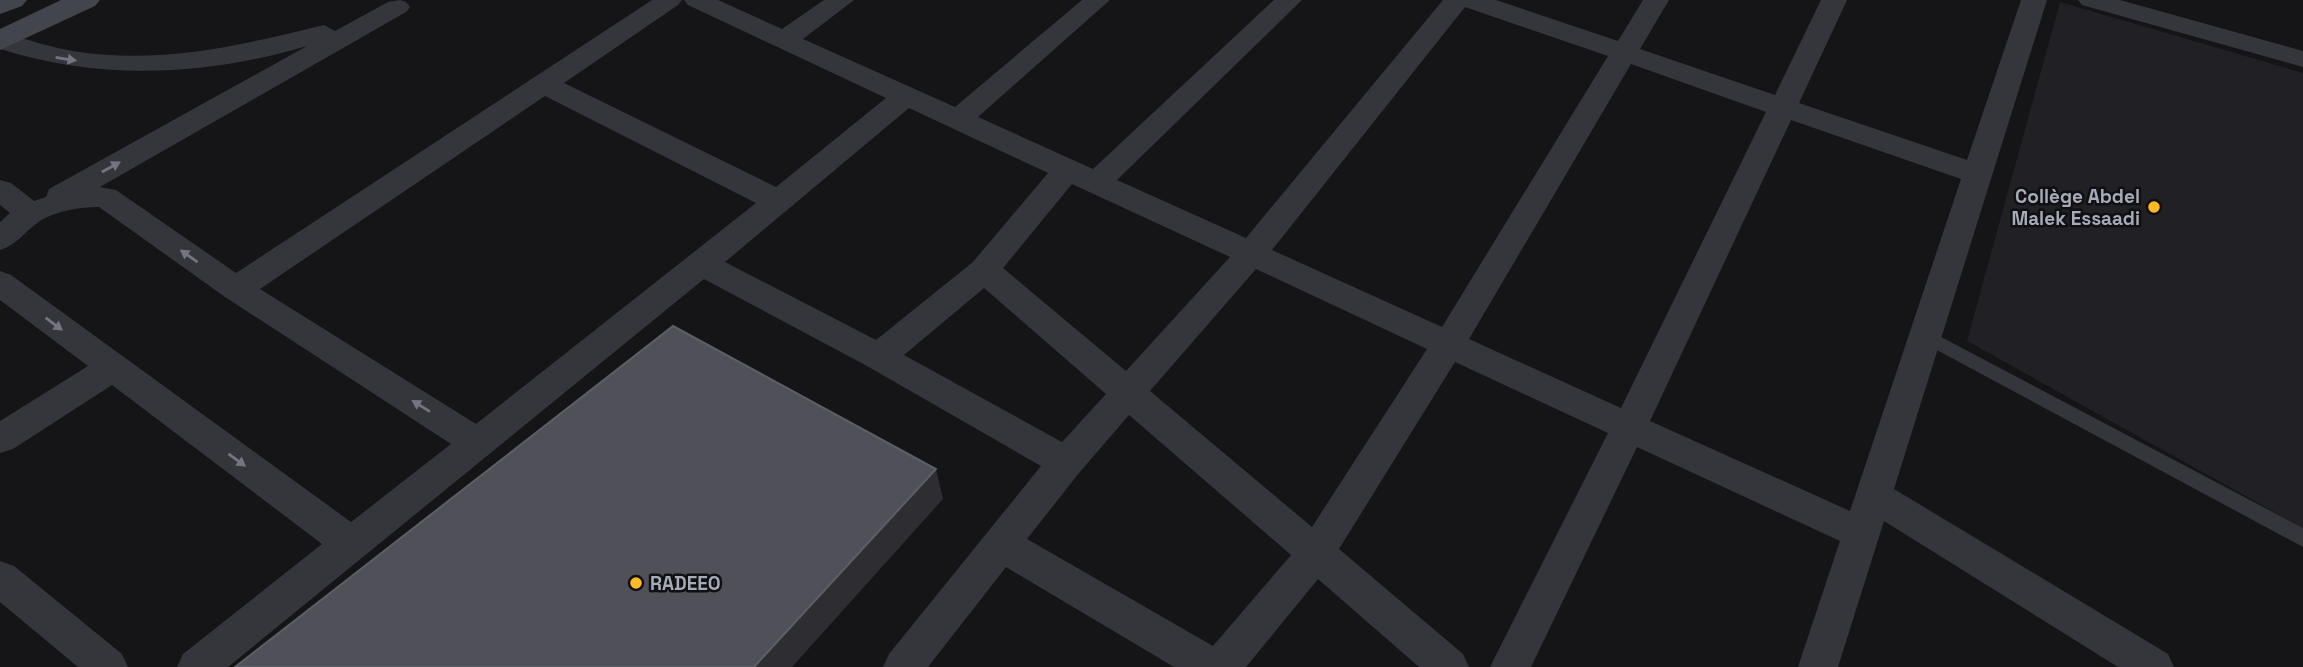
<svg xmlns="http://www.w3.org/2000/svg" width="2303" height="667" viewBox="0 0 2303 667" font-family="'Space Grotesk',sans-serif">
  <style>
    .built { fill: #212024 }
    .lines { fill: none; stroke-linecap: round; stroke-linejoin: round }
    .lane { fill: #35363c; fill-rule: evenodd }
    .street { fill: #35363c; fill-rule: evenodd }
    .secondary { fill: #43454c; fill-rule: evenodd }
    .shaded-wall { fill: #2e2e32 }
    .building { fill: #505158; stroke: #5d5f67; stroke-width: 2 }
    .oneway { fill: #737680 }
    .poi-dot { fill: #ffba24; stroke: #101012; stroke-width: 2.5 }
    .labels { text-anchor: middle; stroke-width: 5; stroke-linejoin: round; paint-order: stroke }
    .poi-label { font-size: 19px; font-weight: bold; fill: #a5abb8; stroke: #101012; text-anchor: end }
  </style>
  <rect width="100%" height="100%" fill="#151417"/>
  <!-- built -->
  <path class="built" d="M2060,2L2303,73V528L1967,341Z"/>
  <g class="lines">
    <!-- lane -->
    <path class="lane" d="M1926,329L2303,528V547L1920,341L1917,336L1920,331Z"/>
    <!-- street -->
    <path class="street" d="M400,0L406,2L410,7L406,12L100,187L116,190L236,273L652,0H682L678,5L564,83L776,187L886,98L688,5L684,0H718L782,29L824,0H854L803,39L955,107L1082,0H1110L978,117L1093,169L1274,0H1302L1117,180L1246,238L1443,0H1496L1618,41L1643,0H1669L1640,49L1775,95L1821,0H1847L1799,103L1967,160L2021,0H2047L1894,489L2168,654L2174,667H2118L1884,521L1838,667H1798L1840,541L1637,447L1531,667H1490L1608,433L1455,362L1339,549L1463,654L1469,667H1419L1318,579L1246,667H1174L1006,567L928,667H883L889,654L1041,466L867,366L704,279L228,667H177L183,654L322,544L112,385L13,449L0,453V421L88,366L0,300V271L11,275L351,522L451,444L225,297L99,207C80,207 56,211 40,221C25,231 17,245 0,250V222L10,213L0,205V180L11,183L34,201L46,197L49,189L307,46C205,76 102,81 0,49V32C26,39 52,48 79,52C163,64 243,45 324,25L335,31L388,2ZM1465,7L1608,56L1442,327L1272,250ZM1631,64L1766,112L1621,408L1469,339ZM545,96L756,203L476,424L260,289ZM909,108L1048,173L973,262L876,340L725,262ZM1791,120L1961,179L1850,511L1650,421ZM1072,184L1230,257L1126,371L1003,268ZM1256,269L1427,349L1312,527L1150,391ZM984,288L1106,394L1062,442L904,355ZM1129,415L1291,555L1213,646L1027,539L1079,473Z
      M2078,0H2120L2303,51V67L2082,5Z
      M0,561L14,566L122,654L128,667H78L0,602Z"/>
    <!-- secondary -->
    <path class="secondary" d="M0,0H27L22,6L0,14Z
      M61,0H100L95,6L0,50V29Z"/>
  </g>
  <!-- shaded-wall -->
  <path class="shaded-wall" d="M936,469L943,499L792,667H754Z"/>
  <!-- building -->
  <path class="building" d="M673,326L936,469L754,667H235Z"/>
  <!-- one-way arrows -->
  <defs><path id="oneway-solid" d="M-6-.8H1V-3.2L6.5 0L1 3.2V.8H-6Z" transform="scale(1.75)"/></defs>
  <g class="oneway">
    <use href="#oneway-solid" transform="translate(66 59) rotate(9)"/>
    <use href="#oneway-solid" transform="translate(111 167) rotate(-29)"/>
    <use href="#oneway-solid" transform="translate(189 256) rotate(-145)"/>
    <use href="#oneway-solid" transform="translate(54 324) rotate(37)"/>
    <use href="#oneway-solid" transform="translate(421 406) rotate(-148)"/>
    <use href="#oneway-solid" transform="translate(237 460) rotate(36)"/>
  </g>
  <!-- markers -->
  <g class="poi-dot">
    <circle cx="2154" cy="207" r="7"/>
    <circle cx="636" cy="583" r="7"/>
  </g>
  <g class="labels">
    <!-- poi labels -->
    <g class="poi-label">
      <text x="2140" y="203">Collège Abdel<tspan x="2140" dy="22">Malek Essaadi</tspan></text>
      <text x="650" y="590" text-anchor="start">RADEEO</text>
    </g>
  </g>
</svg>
